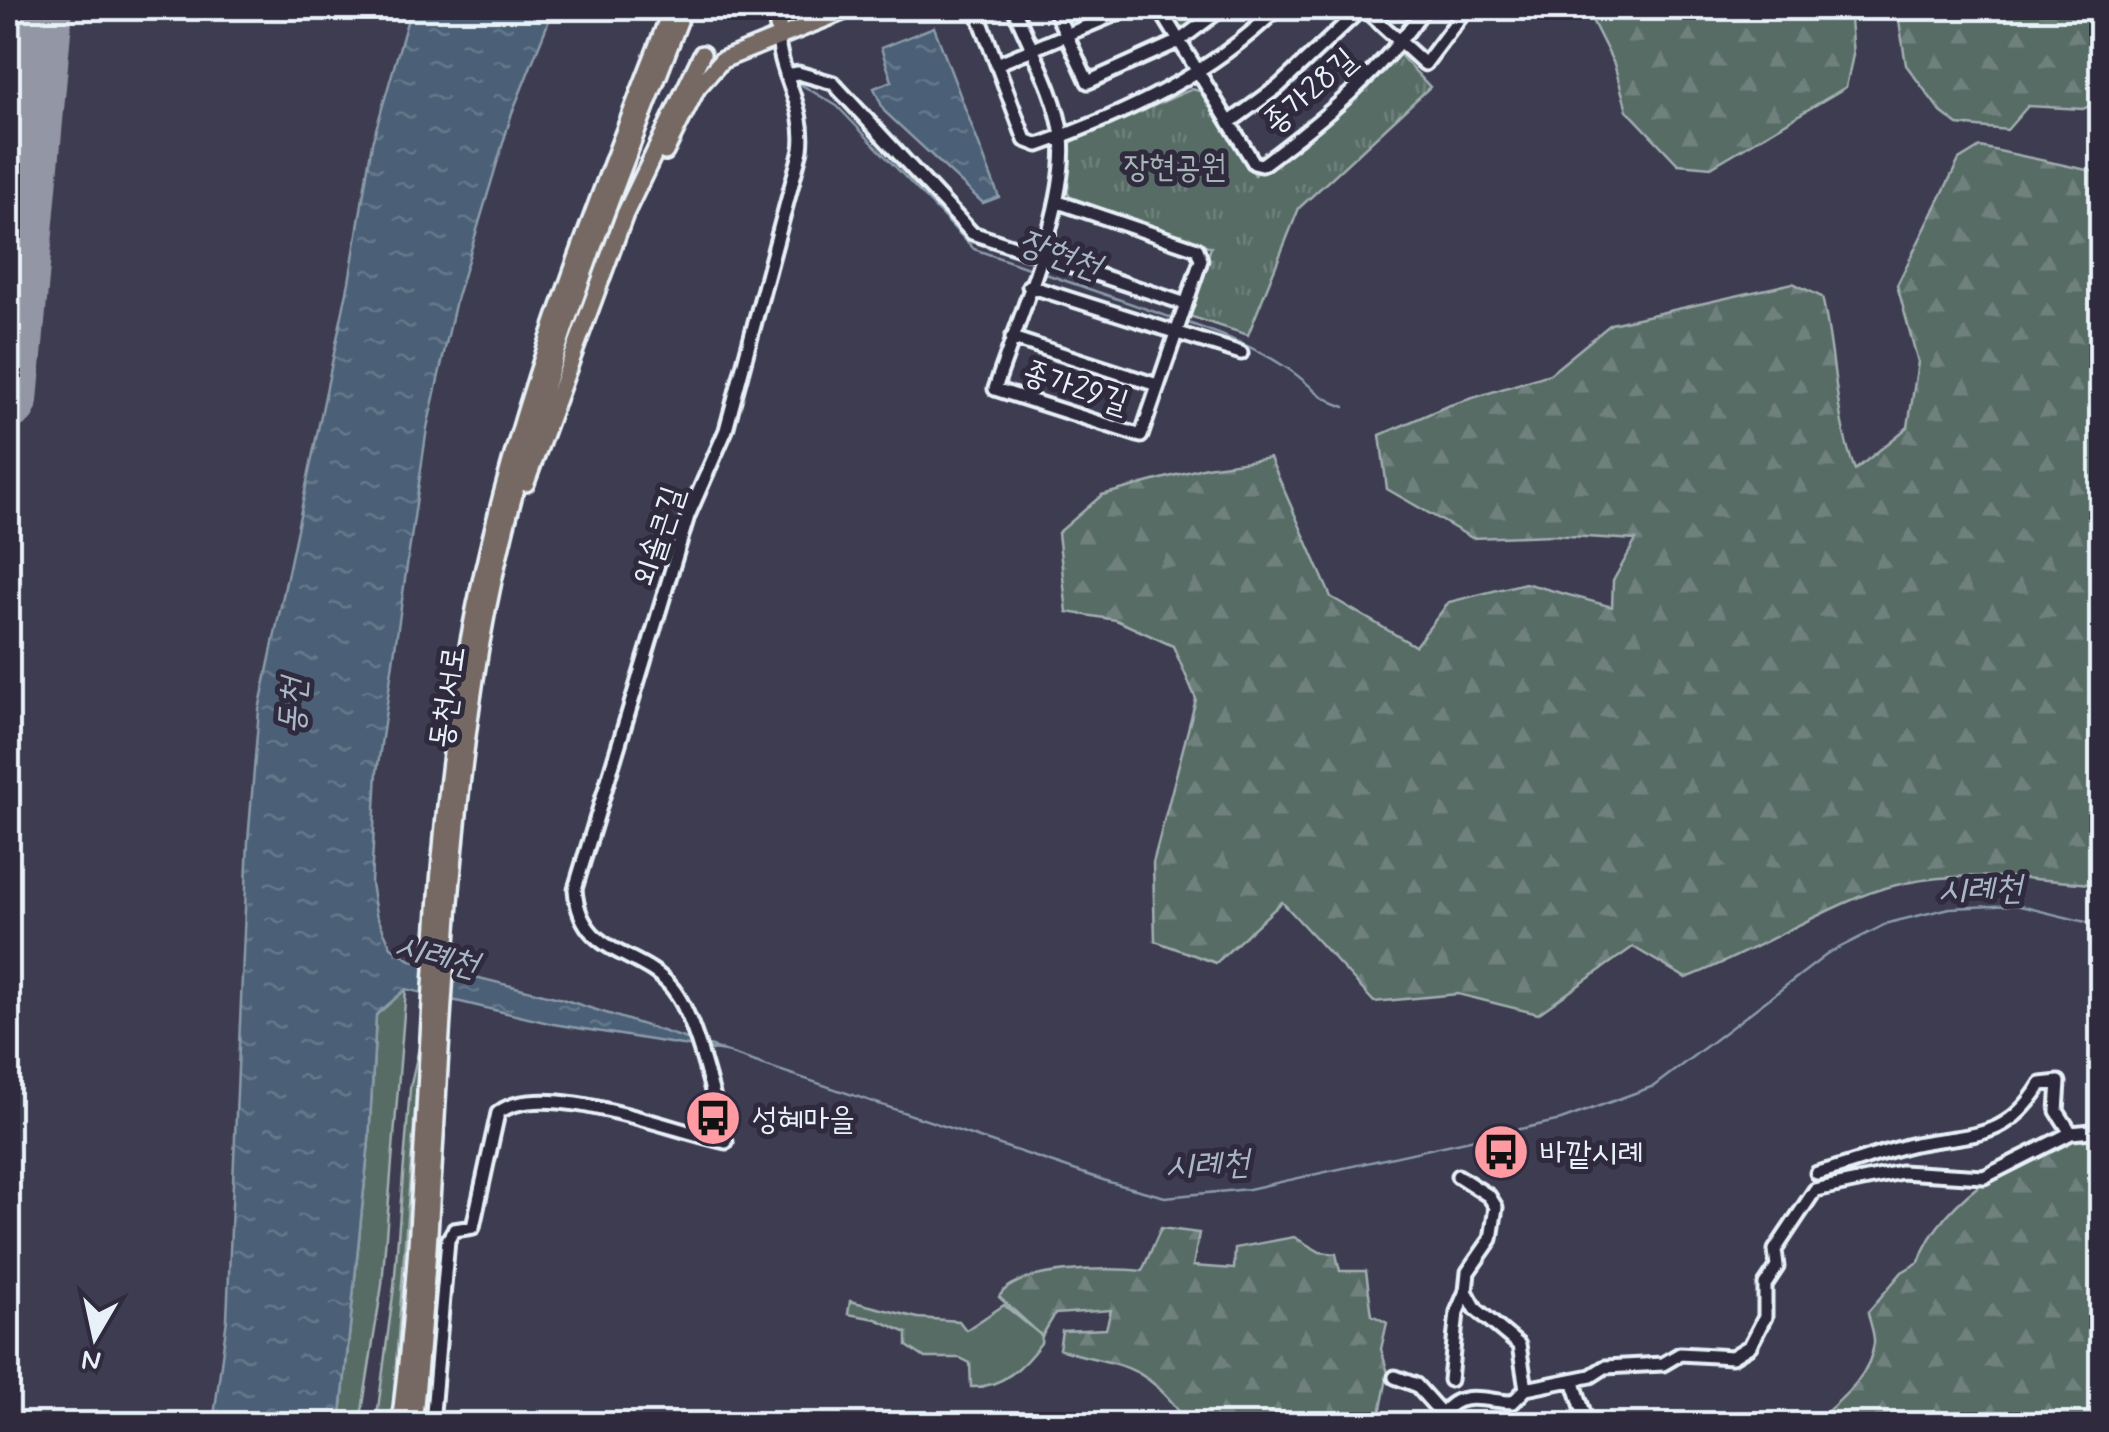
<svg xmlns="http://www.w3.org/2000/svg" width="2109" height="1432" viewBox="0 0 2109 1432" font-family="Mynerve,'Poor Story',sans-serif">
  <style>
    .grass { fill: #586c66; stroke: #a0aeaf; stroke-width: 2.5 }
    .forest { fill: url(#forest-firs); stroke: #a0aeaf; stroke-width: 2.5 }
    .park { fill: url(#park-tufts); stroke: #a0aeaf; stroke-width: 2.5 }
    .water { fill: url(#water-ripples); stroke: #8a9baa; stroke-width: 2.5 }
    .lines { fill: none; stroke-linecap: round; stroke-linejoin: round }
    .stream { stroke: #8a9baa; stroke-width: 2.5 }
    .taxiway { stroke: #9396a4; stroke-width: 25 }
    .runway { stroke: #9396a4; stroke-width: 60 }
    .minor-casing { stroke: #e8f1f8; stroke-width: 19 }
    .major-casing { stroke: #e8f1f8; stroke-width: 22 }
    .minor { stroke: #2f2a3d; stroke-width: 11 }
    .major { stroke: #766964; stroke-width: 15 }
    .labels { text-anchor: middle; stroke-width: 10; stroke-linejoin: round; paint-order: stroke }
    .street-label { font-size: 32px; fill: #e8f1f8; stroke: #2f2a3d }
    .park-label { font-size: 32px; fill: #a7b5b6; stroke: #2f2a3d }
    .poi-label { font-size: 32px; fill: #e8f1f8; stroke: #2f2a3d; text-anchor: start }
    .water-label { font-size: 35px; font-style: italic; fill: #a9b7c4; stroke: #2f2a3d }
  </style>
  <defs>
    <pattern id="forest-firs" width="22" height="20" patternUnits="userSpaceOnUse" patternTransform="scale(2.5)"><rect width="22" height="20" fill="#586c66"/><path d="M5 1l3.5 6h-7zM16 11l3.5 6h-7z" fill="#70817d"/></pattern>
    <pattern id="park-tufts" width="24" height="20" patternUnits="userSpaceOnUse" patternTransform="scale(2.5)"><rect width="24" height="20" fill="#586c66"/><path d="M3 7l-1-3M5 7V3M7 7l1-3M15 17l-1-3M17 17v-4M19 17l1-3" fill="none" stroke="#70817d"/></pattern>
    <pattern id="water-ripples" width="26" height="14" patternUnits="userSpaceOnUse" patternTransform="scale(2.5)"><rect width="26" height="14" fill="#4b6176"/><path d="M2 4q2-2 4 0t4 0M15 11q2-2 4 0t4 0" fill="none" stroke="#65788a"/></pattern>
  </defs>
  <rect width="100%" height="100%" fill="#3e3c51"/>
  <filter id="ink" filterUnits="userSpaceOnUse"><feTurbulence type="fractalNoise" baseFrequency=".01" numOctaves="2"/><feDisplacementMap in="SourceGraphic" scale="20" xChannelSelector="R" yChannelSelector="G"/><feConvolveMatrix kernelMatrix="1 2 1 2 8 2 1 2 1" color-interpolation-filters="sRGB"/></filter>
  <g filter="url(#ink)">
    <!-- grass -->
    <path class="grass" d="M406,989L382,1285L360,1424H340L369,1141L376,1015Z
      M420,1043L392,1418L391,1424H376L394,1287L410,1089Z
      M850,1301L918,1318L959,1321L966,1330L1004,1305L1042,1336L1041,1343C1023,1367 1002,1388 971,1387L970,1363L960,1358H925L907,1346V1333L876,1319L848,1314Z"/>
    <!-- forest -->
    <path class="forest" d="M1586,8H1849L1853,55L1846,87L1711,167L1678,164L1627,110L1614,64Z
      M1897,8H2101V101L2083,109L2028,106L2007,130L1958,125L1941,112L1906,65Z
      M1980,147L2101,173V885C2021,878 1937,865 1859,897C1800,921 1747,955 1686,978L1633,947L1538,1014L1458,994L1374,1002L1282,902L1216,963L1155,941L1153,863L1196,699L1173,646L1116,620L1067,612L1058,533L1102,495L1206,467L1270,458L1331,597L1415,646L1449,602L1525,583L1612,607L1613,581L1636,540L1552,535L1472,538L1387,489L1380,435L1447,406L1550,374L1611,324L1793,283L1822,297C1836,354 1834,416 1855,470L1908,427L1918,362L1897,285L1959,160Z
      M2101,1134V1424H1813C1837,1402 1870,1379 1874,1343C1875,1334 1869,1321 1868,1312L1902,1272L1919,1262C1940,1197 2036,1138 2101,1134Z
      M1161,1228L1199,1233L1193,1266L1234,1269L1235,1248L1294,1237L1320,1252L1336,1254L1340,1271H1366L1372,1315L1387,1323L1381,1349L1388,1373L1378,1424H1177L1178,1410C1139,1358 1111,1366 1059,1349L1062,1331L1106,1329L1111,1310L1055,1314L1042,1336L999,1297C1015,1267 1111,1267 1142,1271Z"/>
    <!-- park -->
    <path class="park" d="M1165,8H1218L1185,31H1178Z
      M1399,54L1430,87L1299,208L1248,335L1189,316L1211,247L1070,197L1067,191L1071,142L1192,89L1203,92L1255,175L1361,94Z"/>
    <!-- water -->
    <path class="water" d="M411,8H554L512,113L456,300L427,428L377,772L371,883L376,914L391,947L412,961L559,998L731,1053L553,1024L406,989L376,1015L369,1141L340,1424H213L227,1319L248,841L259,710L349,282L372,143Z
      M934,27L999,197L983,203L884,111L874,88L892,81L881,48Z"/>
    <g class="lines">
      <!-- stream -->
      <path class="stream" d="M800,84L837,106L974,249L1031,269
        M1043,273L1178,320
        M1185,322C1221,334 1255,347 1287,368C1310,383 1317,398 1345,407
        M732,1054L1109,1182L1165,1197L1249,1189L1561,1120L1654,1086L1829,953L1888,923L1950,908L2016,905L2102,926"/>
      <!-- taxiway -->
      <path class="taxiway" d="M8,374L10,368"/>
      <!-- runway -->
      <path class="runway" d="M8,400L43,8"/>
      <!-- minor casing -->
      <g class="minor-casing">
        <path id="minor" d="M1014,8C1030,48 1057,94 1062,137C1069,205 1017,322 995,389L1141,436L1201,260L1197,249L1058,202
          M1054,8L1088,82L1179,41L1223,8
          M1159,8L1254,163L1262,165C1325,118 1381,72 1425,8
          M1363,8L1425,64L1467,8
          M980,19L1025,140L1038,145C1126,114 1211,74 1278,8
          M997,64L1130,8
          M786,75L798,73L833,83L972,233L1186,304
          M1230,122L1279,86L1362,8
          M1029,286L1241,353
          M1012,338L1157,385
          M1817,1173C1850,1165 1883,1151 1915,1144C1973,1133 2006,1141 2041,1084L2059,1082L2057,1111L2071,1133
          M1458,1176L1489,1196L1496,1207L1491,1239L1468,1272L1466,1291L1476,1309L1519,1345L1526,1389
          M1395,1377L1416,1385L1442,1414
          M1450,1380L1457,1312L1466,1291
          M1573,1380L1587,1422L1583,1424
          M432,1424L448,1240L454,1230L473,1227L498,1113C541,1078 673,1131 726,1142C714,1103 697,1019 673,989C641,948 580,958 575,889L688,516L726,430L801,150C807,108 780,76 778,36
          M1451,1424L1442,1414C1460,1388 1488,1402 1513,1402L1526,1389L1591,1376L1605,1367L1663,1364L1680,1354L1732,1357L1750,1346L1765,1317V1285L1777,1267L1775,1250L1815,1190L1901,1172L1984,1177L2071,1133L2102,1130"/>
      </g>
      <!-- major casing -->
      <g class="major-casing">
        <path id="major" d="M778,27L780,8
          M665,152L697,88L722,60L852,8
          M526,483L625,214L702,54
          M400,1424C433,1165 422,899 469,641C509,421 592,215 672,8
          M413,1424C441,1167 437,904 480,648C518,426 604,217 684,8"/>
      </g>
      <!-- minor -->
      <use href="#minor" class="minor"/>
      <!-- major -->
      <use href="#major" class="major"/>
    </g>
  </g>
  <!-- icons -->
  <defs>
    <g id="bus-disc" transform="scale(2.875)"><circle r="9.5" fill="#ff9aa2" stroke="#2f2a3d"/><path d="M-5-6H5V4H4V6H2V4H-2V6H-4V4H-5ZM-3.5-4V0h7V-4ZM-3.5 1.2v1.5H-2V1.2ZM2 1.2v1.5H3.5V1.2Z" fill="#111"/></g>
  </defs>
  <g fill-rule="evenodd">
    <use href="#bus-disc" x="713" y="1118"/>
    <use href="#bus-disc" x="1501" y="1152"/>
  </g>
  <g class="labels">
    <!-- street labels -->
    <g class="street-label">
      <text transform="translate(1309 90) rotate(-41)" y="11">종가28길</text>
      <text transform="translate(1076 386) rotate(18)" y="11">종가29길</text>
      <text transform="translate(657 536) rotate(-72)" y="11">외솔큰길</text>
      <text transform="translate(446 697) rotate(-82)" y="11">동천서로</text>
    </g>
    <!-- park labels -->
    <g class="park-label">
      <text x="1175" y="177">장현공원</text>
    </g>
    <!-- poi labels -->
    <g class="poi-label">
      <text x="752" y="1129">성혜마을</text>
      <text x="1540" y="1163">바깥시례</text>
    </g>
    <!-- water labels -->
    <g class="water-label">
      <text transform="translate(1060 253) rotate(20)" y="12">장현천</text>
      <text transform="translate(291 706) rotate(-86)" y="12">동천</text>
      <text transform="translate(1980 888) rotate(-2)" y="12">시례천</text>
      <text transform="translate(437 954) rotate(15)" y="12">시례천</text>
      <text transform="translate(1207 1163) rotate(-3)" y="12">시례천</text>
    </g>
  </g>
  <!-- margin -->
  <rect width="2109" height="1432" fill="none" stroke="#2f2a3d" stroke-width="40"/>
  <rect x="20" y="20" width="2069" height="1392" fill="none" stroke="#e8f1f8" stroke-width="4" filter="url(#ink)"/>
  <!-- north arrow -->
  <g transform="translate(95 1337) rotate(189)" stroke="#2f2a3d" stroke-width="8" paint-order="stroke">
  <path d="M0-8L18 38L0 25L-18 38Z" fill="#e8f1f8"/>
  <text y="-15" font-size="28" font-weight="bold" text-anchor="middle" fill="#e8f1f8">N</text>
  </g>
</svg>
